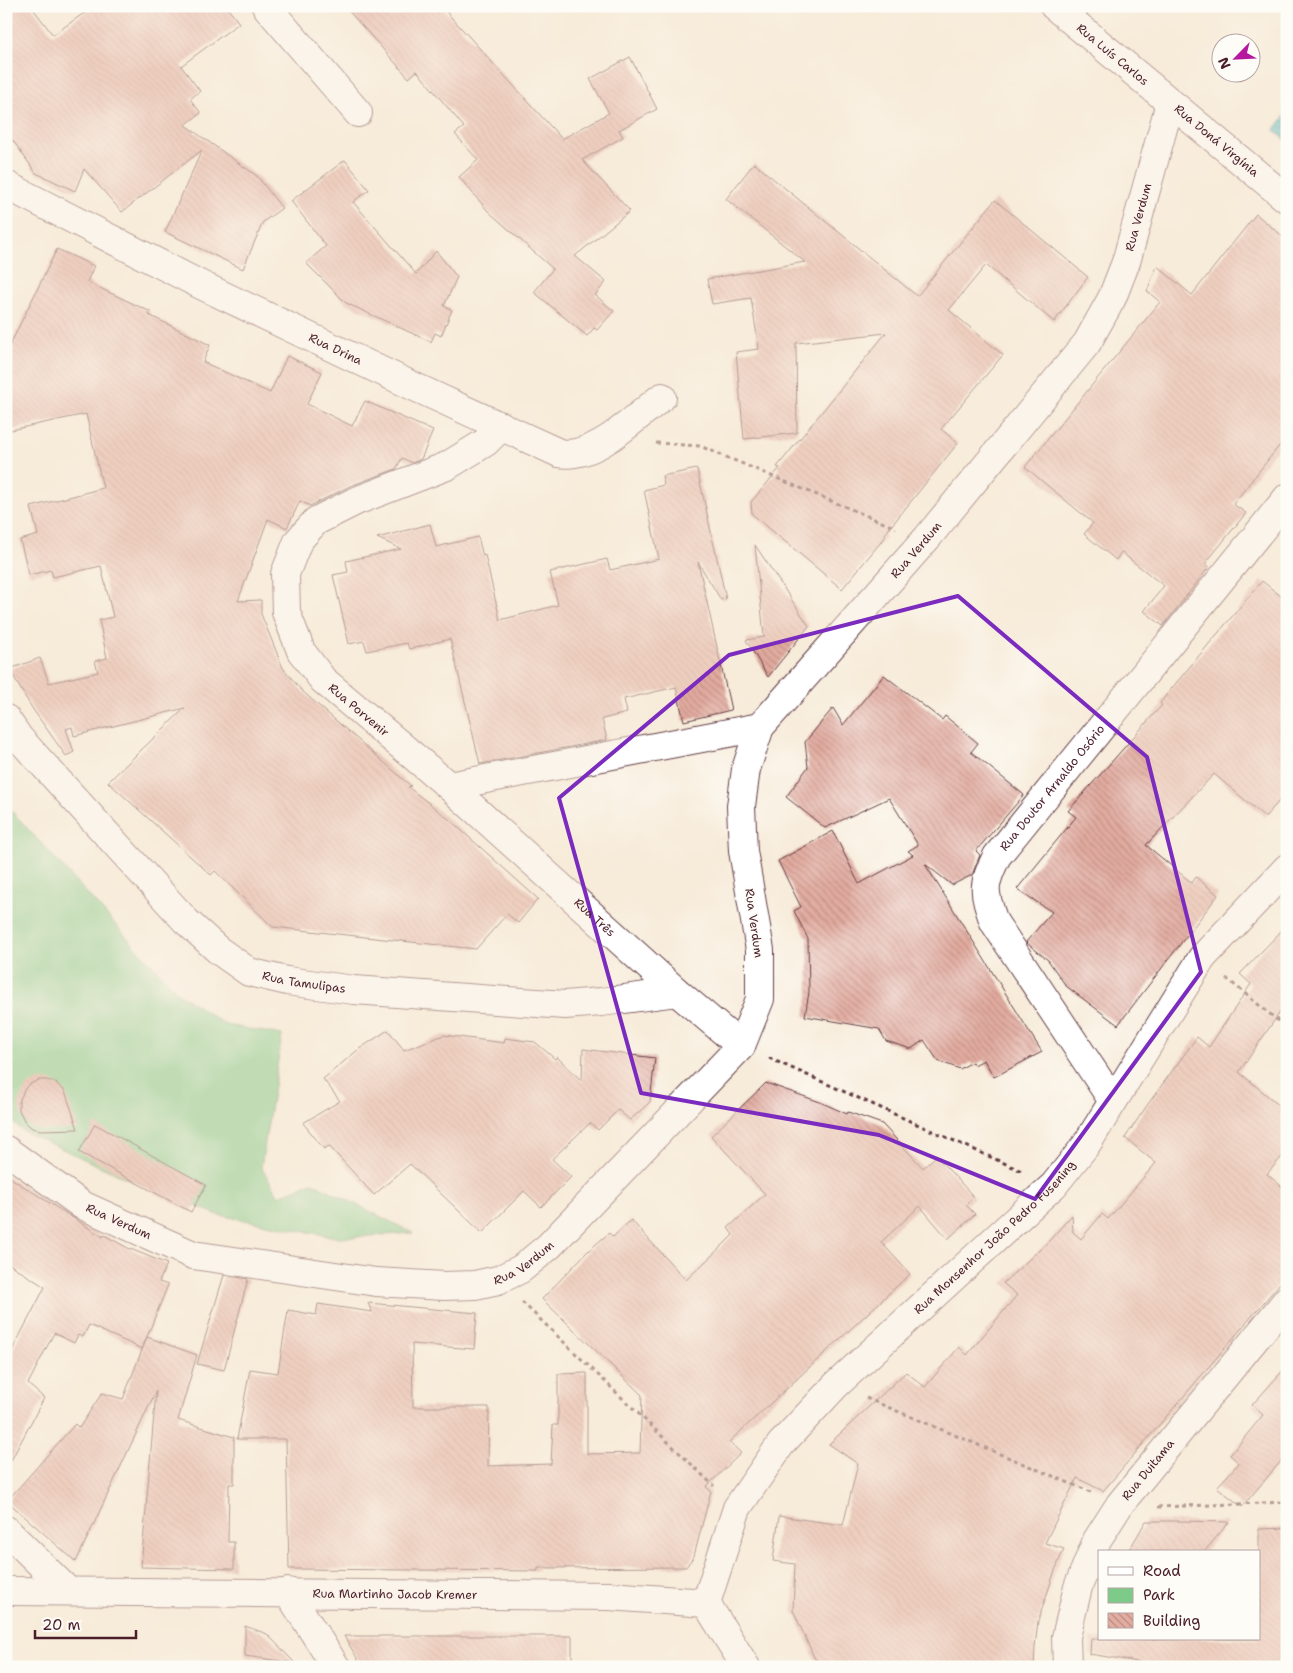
<svg xmlns="http://www.w3.org/2000/svg" width="1293" height="1673" viewBox="0 0 1293 1673" font-family="'Shantell Sans',sans-serif">
  <style>
    .green { fill: #7eca88; stroke: #64745a }
    .water { fill: url(#water-rules); stroke: #496b76 }
    .building { fill: url(#building-back-hatch) }
    .lines { fill: none; stroke-linecap: round; stroke-linejoin: round }
    .minor-casing { stroke: #643e45; stroke-width: 30 }
    .path { stroke: #643e45; stroke-width: 3; stroke-dasharray: 4 4; stroke-linecap: butt }
    .minor { stroke: #fff; stroke-width: 28 }
    .marked { fill: none; stroke: #7b2cbf; stroke-width: 4; stroke-linejoin: round }
    .labels { text-anchor: middle; stroke-width: 4; stroke-linejoin: round; paint-order: stroke }
    .street-label { font-size: 12px; fill: #4a1f2b; stroke: #fdfcf7 }
  </style>
  <defs>
    <pattern id="water-rules" width="6" height="5" patternUnits="userSpaceOnUse" patternTransform="scale(1.25)"><rect width="6" height="5" fill="#48b7c1"/><path d="M0 2.5h6" fill="none" stroke="#3e949d"/></pattern>
    <pattern id="building-back-hatch" width="6" height="6" patternUnits="userSpaceOnUse" patternTransform="scale(1.25)"><rect width="6" height="6" fill="#e3aca0"/><path d="M-1 5l2 2M0 0l6 6M5-1l2 2" fill="none" stroke="#ba8b83"/></pattern>
  </defs>
  <rect width="100%" height="100%" fill="#fdfcf7"/>
  <filter id="ink" filterUnits="userSpaceOnUse"><feTurbulence type="fractalNoise" baseFrequency=".02" numOctaves="2"/><feDisplacementMap in="SourceGraphic" scale="10" xChannelSelector="R" yChannelSelector="G"/><feConvolveMatrix kernelMatrix="1 2 1 2 8 2 1 2 1" color-interpolation-filters="sRGB"/></filter>
  <filter id="wash" filterUnits="userSpaceOnUse"><feTurbulence type="fractalNoise" baseFrequency=".0096" numOctaves="4" result="noise"/><feDisplacementMap in="SourceGraphic" scale="20" xChannelSelector="R" yChannelSelector="G"/><feGaussianBlur stdDeviation="1.12" result="paint"/><feColorMatrix in="noise" values="0 0 0 0 0 0 0 0 0 0 0 0 0 0 0 0 0 1.4 0 .05"/><feComposite in="paint" operator="in"/></filter>
  <g filter="url(#wash)">
    <rect width="100%" height="100%" fill="#f7ebd9"/>
    <!-- green -->
    <path class="green" d="M6,805L178,993L226,1025L282,1035L261,1167L279,1196L312,1182L413,1233L340,1238L218,1215L121,1176L23,1131L6,1117Z"/>
    <!-- water -->
    <path class="water" d="M1287,113V141L1274,130Z"/>
    <g id="blocks">
      <!-- building -->
      <path class="building" d="M6,6H31L53,35L94,6H226L239,23L181,66L200,91L190,99L201,113L185,125L257,176L282,208L263,222L243,269L165,232L202,150L122,212L84,169L75,191L36,173L6,131Z
        M344,6H441L562,139L609,113L590,79L630,57L657,109L619,130L623,137L582,160L630,211L575,256L606,282L595,295L614,311L597,330L594,328L587,336L534,292L553,269L488,211L459,177L478,160L455,134L464,127L417,71L409,78Z
        M345,160L369,190L353,202L416,274L436,251L457,277L444,306L452,310L441,336L435,333L431,342L346,303L306,263L326,246L291,201Z
        M754,163L917,296L995,200L1088,277L1054,322L986,265L949,310L1003,355L941,429L958,443L884,535L886,536L842,589L752,514L751,502L780,468L777,467L886,333L796,343L797,433L744,439L736,352L759,349L751,298L712,304L707,279L805,262L726,199Z
        M1256,214L1287,240V436L1233,504L1246,513L1205,564L1209,567L1163,626L1144,611L1164,586L1121,552L1116,560L1084,534L1093,523L1025,467L1160,302L1147,291L1157,266L1192,295Z
        M57,249L94,266L87,282L151,312L149,315L210,345L203,362L270,393L287,356L322,372L307,404L352,426L365,401L433,431L421,459L412,463L402,458L396,469L350,486L310,506L300,501L287,528L268,519L238,601L261,600V614L283,668L302,691L411,786L408,787L450,820L538,899L518,923L507,914L476,949L273,927L215,871L211,875L108,782L185,708L74,736L72,727L66,729L74,752L66,756L34,711L21,690L10,669L40,658L49,683L98,672L95,661L107,658L99,620L113,617L101,566L53,577L51,570L29,575L20,540L38,535L31,507L103,488L86,414L6,431V353Z
        M697,469L726,599L721,600L698,562L731,710L684,721L676,687L624,699L627,713L602,719L607,740L480,764L450,639L409,649L407,643L367,651L364,641L349,644L333,575L348,572L346,561L401,549L377,538L430,524L436,547L478,537L483,556L485,555L500,620L558,605L550,572L607,559L610,570L659,559L644,490L664,485L662,476Z
        M755,545L809,626L768,677L746,640L764,637Z
        M1262,581L1287,601V792L1265,817L1214,774L1146,845L1192,883L1196,877L1218,895L1118,1025L1066,986L1048,960L1028,944L1026,942L1052,912L1017,889L1076,817L1068,811L1162,705L1160,703L1171,689Z
        M884,675L942,720L945,716L978,743L971,752L1024,795L976,851L980,855L972,875L952,885L925,864L1042,1052L994,1077L984,1060L974,1065L972,1062L960,1069L938,1061L924,1040L911,1049L886,1041L879,1029L805,1016L809,992L808,939L794,911L801,907L778,861L833,831L859,884L913,855L908,851L918,845L889,798L825,828L786,797L808,767L805,742L833,708L843,725Z
        M1287,925V1002L1239,1072L1287,1112V1151L1267,1174L1287,1191V1275L1103,1491L1077,1478L1045,1543L1064,1549L1054,1573L1038,1621L1035,1647L1034,1667H820L814,1657L793,1610L795,1564L773,1561L779,1516L843,1525L858,1464L829,1444L906,1372L925,1387L959,1347L967,1355L1017,1295L1003,1283L1048,1242L1072,1215L1073,1232L1081,1239L1102,1214L1108,1219L1156,1163L1125,1138L1148,1104L1197,1037L1209,1047L1251,984L1240,974Z
        M388,1030L404,1050L444,1035L504,1043L505,1038L535,1042L555,1059L557,1057L582,1081L583,1049L655,1058L650,1102L630,1120L618,1110L598,1130L590,1123L552,1159L571,1177L541,1207L524,1191L482,1233L410,1164L374,1195L329,1146L324,1149L303,1123L340,1101L323,1079L359,1049Z
        M39,1080H47L56,1083L65,1091L78,1129L41,1130L32,1128L25,1122L19,1110V1102L24,1090L30,1084Z
        M766,1083L820,1102L847,1114L848,1112L882,1124L923,1168L936,1156L974,1197L966,1205L975,1214L948,1239L920,1206L881,1242L910,1274L729,1442L741,1453L706,1487L711,1491L694,1556L686,1567L538,1568V1571L289,1569L286,1439H237L250,1369L278,1373L288,1310L316,1315L318,1304L372,1312L368,1303L477,1313L474,1349L412,1344L413,1407H489L488,1466L551,1464L553,1425H558V1374L587,1373V1454L640,1453L642,1395L542,1299L588,1251L609,1233L613,1237L631,1220L686,1280L724,1244L733,1235L728,1228L765,1194L711,1136Z
        M95,1124L206,1185L191,1212L79,1152Z
        M6,1175L103,1237L104,1235L128,1248L167,1264L159,1282L168,1285L142,1349L89,1325L83,1337L78,1335L74,1343L54,1333L28,1384L44,1398L6,1470V1362L45,1287L6,1262Z
        M224,1275L248,1279L224,1370L197,1364Z
        M147,1337L197,1355L178,1420L234,1437V1484H229L228,1542H234V1569L141,1567L156,1391L76,1562L7,1501L75,1424L79,1428L102,1393L123,1399Z
        M1287,1366V1454L1242,1507L1217,1487L1239,1463L1230,1455L1263,1415L1252,1405Z
        M1146,1521H1180L1229,1522L1204,1552H1128Z
        M1287,1528V1667H1167L1090,1654L1091,1639H1259V1529Z
        M245,1626L267,1634L295,1663L245,1656Z
        M344,1636H572V1667L360,1666L357,1658Z"/>
    </g>
  </g>
  <g filter="url(#ink)">
    <use href="#blocks" fill-opacity="0" stroke="#643e45" stroke-width="1"/>
    <g class="lines">
      <!-- minor casing -->
      <g class="minor-casing">
        <g id="minor">
          <path d="M266,6L358,113"/>
          <path id="s1" d="M1054,6L1287,199"/>
          <path id="s2" d="M6,185L199,284L415,387L559,453C564,454 570,454 575,453C606,448 637,416 662,397"/>
          <path id="s3" d="M502,426L486,442L447,466L356,501L316,521L298,541L285,574L286,612L301,651L323,680L449,786L677,992L741,1046"/>
          <path id="s4" d="M6,719L19,738L186,921L218,950L249,972L287,981L354,990L565,1005L601,1002L677,992"/>
          <path d="M449,786L760,727"/>
          <path id="s5" d="M1113,1101L994,922C983,891 982,886 997,856L1287,498"/>
          <path id="s6" d="M6,1150L82,1205L193,1255L376,1282L444,1286L475,1285L498,1280L521,1269L549,1246L741,1046L760,999V950L743,851L741,806L746,769L760,727L927,538L1087,343L1112,298L1126,262L1170,103"/>
          <path d="M6,1530L68,1591"/>
          <path id="s7" d="M6,1591L609,1596L706,1603"/>
          <path d="M288,1592L336,1667"/>
          <path id="s8" d="M706,1603L737,1508L781,1444L836,1385L1054,1185L1086,1145L1202,958L1287,868"/>
          <path d="M706,1603L746,1667"/>
          <path id="s9" d="M1067,1667L1066,1637L1078,1587L1097,1540L1120,1504L1287,1300"/>
        </g>
      </g>
      <!-- path -->
      <path class="path" d="M656,443L700,446L896,528
        M1226,978L1287,1028
        M769,1058L1024,1172
        M522,1302L714,1486
        M866,1398L1091,1492
        M1158,1507L1287,1502"/>
      <!-- minor -->
      <use href="#minor" class="minor"/>
    </g>
  </g>
  <!-- marked area -->
  <path d="M0 0H1293V1673H0ZM958,596L1147,757L1201,972L1035,1199L879,1135L641,1093L559,798L729,655Z" fill="#f7ebd9" fill-opacity=".55" fill-rule="evenodd"/>
  <path class="marked" d="M958,596L1147,757L1201,972L1035,1199L879,1135L641,1093L559,798L729,655Z"/>
  <g class="labels">
    <!-- street labels -->
    <g class="street-label">
      <text dy="4" stroke="none"><textPath href="#s1" startOffset="76">Rua Luís Carlos</textPath></text>
      <text dy="4" stroke="none"><textPath href="#s1" startOffset="211">Rua Doná Virgínia</textPath></text>
      <text dy="4" stroke="none"><textPath href="#s6" startOffset="1830">Rua Verdum</textPath></text>
      <text dy="4" stroke="none"><textPath href="#s2" startOffset="368">Rua Drina</textPath></text>
      <text dy="4" stroke="none"><textPath href="#s6" startOffset="1425">Rua Verdum</textPath></text>
      <text dy="4" stroke="none"><textPath href="#s3" startOffset="436">Rua Porvenir</textPath></text>
      <text dy="4" stroke="none"><textPath href="#s5" startOffset="372">Rua Doutor Arnaldo Osório</textPath></text>
      <text dy="4" stroke="none"><textPath href="#s3" startOffset="750">Rua Três</textPath></text>
      <text transform="translate(754 923) rotate(82)" y="4">Rua Verdum</text>
      <text dy="4" stroke="none"><textPath href="#s4" startOffset="408">Rua Tamulipas</textPath></text>
      <text dy="4" stroke="none"><textPath href="#s6" startOffset="134">Rua Verdum</textPath></text>
      <text dy="4" stroke="none"><textPath href="#s8" startOffset="475">Rua Monsenhor João Pedro Fusening</textPath></text>
      <text dy="4" stroke="none"><textPath href="#s6" startOffset="554">Rua Verdum</textPath></text>
      <text dy="4" stroke="none"><textPath href="#s9" startOffset="219">Rua Duitama</textPath></text>
      <text dy="4" stroke="none"><textPath href="#s7" startOffset="389">Rua Martinho Jacob Kremer</textPath></text>
    </g>
  </g>
  <!-- margin -->
  <rect width="1293" height="1673" fill="none" stroke="#fdfcf7" stroke-width="25"/>
  <!-- legend -->
  <rect x="1098" y="1550" width="162" height="90" fill="#fdfcf7" stroke="#b5a4a5"/>
  <rect x="1108" y="1567" width="25" height="8" fill="#ffffff" stroke="#b5a4a5"/>
  <text x="1143" y="1576" font-size="15" fill="#4a1f2b">Road</text>
  <rect x="1108" y="1588" width="25" height="15" fill="#7eca88" stroke="#b5a4a5"/>
  <text x="1143" y="1600" font-size="15" fill="#4a1f2b">Park</text>
  <rect x="1108" y="1613" width="25" height="15" fill="url(#building-back-hatch)" stroke="#b5a4a5"/>
  <text x="1143" y="1626" font-size="15" fill="#4a1f2b">Building</text>
  <!-- north arrow -->
  <g transform="translate(1236 58) rotate(246)"><circle r="24" fill="#fdfcf7" stroke="#b5a4a5"/>
  <path d="M0-4L9 19L0 12L-9 19Z" fill="#b5179e"/>
  <text y="-8" font-size="14" font-weight="bold" text-anchor="middle" fill="#4a1f2b">N</text>
  </g>
  <!-- scale -->
  <path d="M35 1630v8h101v-8" fill="none" stroke="#4a1f2b" stroke-width="2.5"/>
  <text x="42" y="1630" font-size="15" fill="#4a1f2b" stroke="#fdfcf7" stroke-width="4" paint-order="stroke">20 m</text>
</svg>
